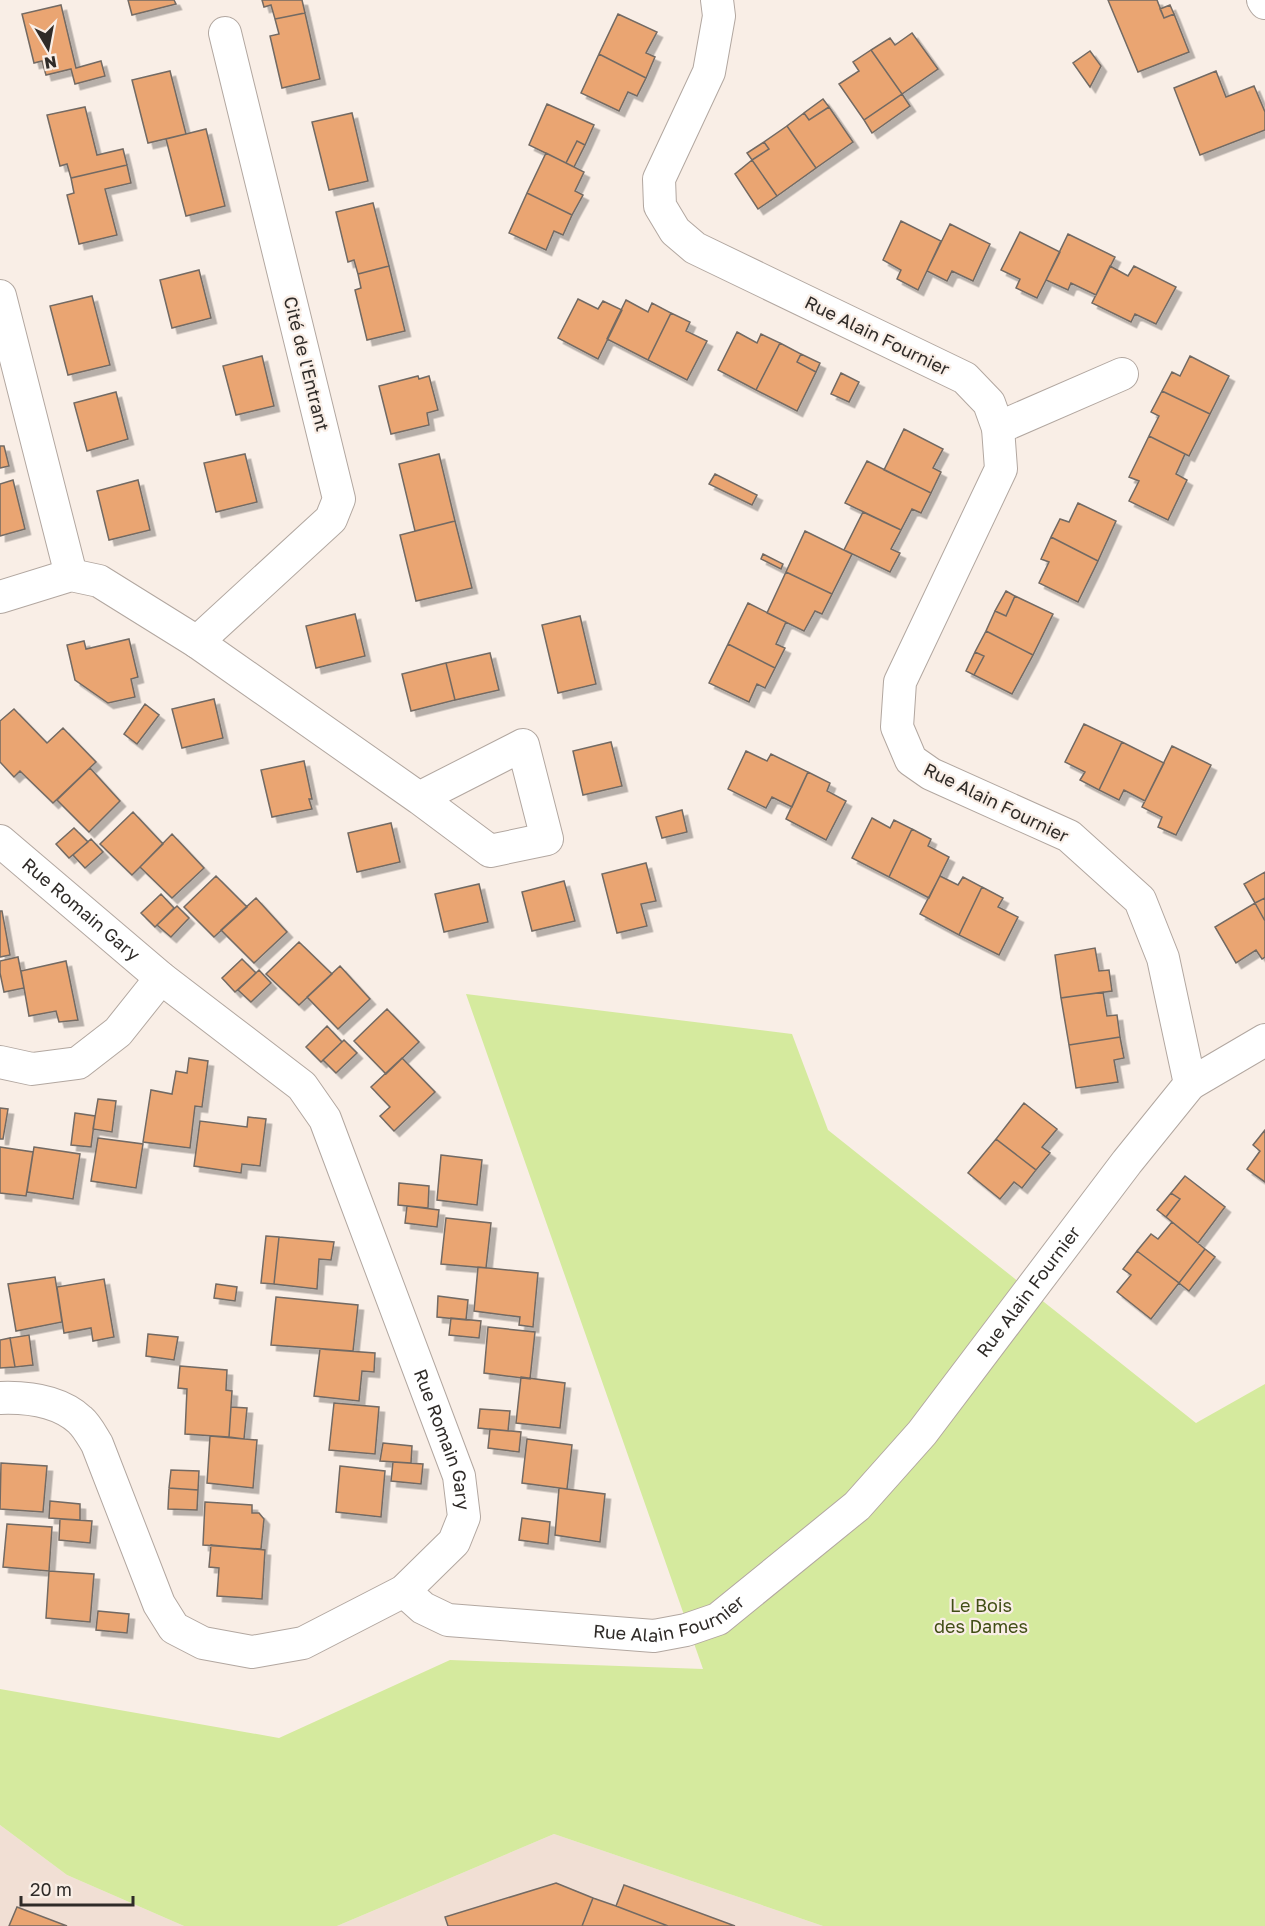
<svg xmlns="http://www.w3.org/2000/svg" width="1265" height="1926" viewBox="0 0 1265 1926" font-family="'Golos Text',sans-serif">
  <style>
    .built { fill: #f1dfd4 }
    .green { fill: #d5ea9e }
    .building { fill: #eaa572; stroke: #736a63; stroke-width: 1.5; filter: url(#shadow) }
    .lines { fill: none; stroke-linecap: round; stroke-linejoin: round }
    .street-casing { stroke: #b2a7a0; stroke-width: 34 }
    .street { stroke: #fff; stroke-width: 32 }
    .labels { text-anchor: middle; stroke-width: 4.5; stroke-linejoin: round; paint-order: stroke }
    .street-label { font-size: 18px; fill: #2f2b28; stroke: #f9eee6 }
    .park-label { font-size: 18px; fill: #414e15; stroke: #f9eee6 }
  </style>
  <defs>
    <filter id="shadow"><feDropShadow dx="5.5" dy="5.5" stdDeviation="0" flood-color="#0004"/></filter>
  </defs>
  <rect width="100%" height="100%" fill="#f9eee6"/>
  <!-- built -->
  <path class="built" d="M0,1825L67,1875L184,1926H0Z
    M554,1834L823,1926H337Z"/>
  <!-- green -->
  <path class="green" d="M466,994L792,1034L828,1130L1196,1423L1265,1384V1926H823L554,1834L337,1926H184L67,1875L0,1825V1689L279,1738L450,1660L703,1669Z"/>
  <!-- building -->
  <path class="building" d="M128,0H174L176,4L132,15Z
    M262,0H302L305,13L275,19L271,5L264,7Z
    M1108,0H1157L1164,18L1174,14L1189,52L1138,72Z
    M61,5L76,68L101,61L105,76L75,84L71,69L46,75L42,61L34,63L22,14Z
    M1170,5L1174,14L1164,18L1160,9Z
    M305,13L320,79L282,88L270,36L279,34L275,19Z
    M618,14L657,32L646,53L655,57L646,78L599,54Z
    M912,33L938,69L902,94L871,50L890,38L895,45Z
    M871,50L902,94L864,120L839,84L859,71L853,62Z
    M1090,51L1101,66L1090,87L1073,63Z
    M599,54L646,78L637,96L628,92L619,111L581,93Z
    M170,71L186,134L148,143L132,80Z
    M1216,71L1226,97L1254,86L1265,112V130L1200,155L1174,88Z
    M902,94L910,106L872,133L864,120Z
    M823,99L829,107L809,120L804,113Z
    M547,104L594,125L585,145L577,141L566,163L529,145Z
    M85,107L97,155L123,149L127,165L71,178L67,164L60,166L47,115Z
    M829,107L853,142L816,168L787,126L804,113L809,120Z
    M352,113L368,181L329,190L312,122Z
    M787,126L816,168L777,196L752,160L769,149L764,142Z
    M206,129L225,206L186,216L166,139Z
    M577,141L585,145L574,167L566,163Z
    M764,142L769,149L752,160L747,153Z
    M546,153L584,172L575,191L583,195L572,215L527,193Z
    M752,160L777,196L758,209L735,174Z
    M127,165L131,183L105,189L117,235L79,244L67,195L74,193L71,178Z
    M527,193L572,215L563,235L554,231L546,250L509,233Z
    M373,203L389,266L358,274L354,260L348,262L336,212Z
    M901,221L941,241L918,290L897,279L901,270L883,260Z
    M950,224L990,244L973,281L952,271L947,281L927,271Z
    M1020,232L1060,252L1037,298L1016,288L1020,279L1001,270Z
    M1068,234L1115,257L1096,295L1071,283L1068,290L1046,280Z
    M389,266L405,331L367,340L355,290L361,288L358,274Z
    M1110,266L1128,276L1134,266L1176,287L1156,324L1135,314L1131,322L1092,303Z
    M199,270L211,318L172,328L160,280Z
    M92,296L110,365L68,375L50,306Z
    M578,299L598,309L603,301L622,310L598,359L558,338Z
    M626,300L648,312L652,303L671,313L648,360L607,339Z
    M671,313L690,322L686,331L707,341L687,380L648,360Z
    M737,332L757,343L761,334L780,343L756,390L718,370Z
    M780,343L801,354L797,362L816,372L797,411L756,390Z
    M801,354L820,363L816,372L797,362Z
    M262,356L274,406L236,415L223,366Z
    M1190,356L1229,376L1210,414L1162,391L1172,372L1180,376Z
    M841,373L859,382L849,402L831,394Z
    M418,376L419,379L429,376L438,410L427,413L429,425L391,434L379,386Z
    M1162,391L1210,414L1189,456L1149,436L1159,416L1151,412Z
    M116,392L128,439L87,451L74,403Z
    M904,429L943,449L933,468L941,472L931,493L884,470Z
    M1149,436L1185,454L1176,474L1187,480L1168,520L1129,501L1139,481L1129,477Z
    M0,446H4L9,466L0,468Z
    M245,454L257,502L216,512L204,463Z
    M439,454L455,521L415,531L399,464Z
    M867,461L931,493L921,513L912,509L901,530L845,503Z
    M715,474L757,495L752,505L709,484Z
    M13,480L25,529L0,536V484Z
    M138,480L150,530L109,540L97,491Z
    M1078,503L1116,521L1098,561L1051,537L1060,519L1069,522Z
    M863,512L901,530L891,549L900,553L890,572L844,550Z
    M455,521L472,588L416,601L400,535Z
    M805,531L852,554L832,594L786,572Z
    M1051,537L1098,561L1078,602L1039,583L1049,562L1041,559Z
    M763,554L783,564L781,569L761,559Z
    M786,572L832,594L822,614L815,611L804,631L767,613Z
    M1006,591L1015,596L1006,616L995,611Z
    M1015,596L1053,614L1033,655L986,631L995,611L1006,616Z
    M748,603L786,622L776,644L785,648L775,668L728,644Z
    M355,614L365,656L316,668L306,626Z
    M580,616L596,684L558,693L542,625Z
    M986,631L1033,655L1012,694L974,675L984,656L975,652Z
    M129,639L138,677L131,679L135,697L108,703L75,680L67,645L84,641L86,649Z
    M728,644L775,668L765,688L757,684L749,702L709,683Z
    M975,652L984,656L974,675L966,671Z
    M490,653L499,690L455,700L446,663Z
    M446,663L455,700L411,711L402,674Z
    M214,699L223,738L182,748L172,709Z
    M145,704L159,715L137,744L124,734Z
    M14,709L47,743L63,728L96,762L53,803L20,771L14,777L0,762V721Z
    M1084,724L1122,742L1099,790L1080,780L1085,772L1065,762Z
    M611,742L622,786L583,795L573,751Z
    M1122,742L1164,763L1145,801L1124,790L1119,800L1099,790Z
    M1172,746L1211,765L1176,835L1158,827L1162,817L1142,807Z
    M746,751L767,761L771,754L808,772L792,807L772,797L766,808L728,789Z
    M304,761L312,799H309L312,809L272,817L261,770Z
    M90,768L120,801L89,832L57,800Z
    M808,772L830,783L827,791L846,801L826,840L786,819Z
    M682,810L687,832L662,838L656,817Z
    M133,812L163,844L132,875L100,844Z
    M872,818L890,828L894,820L912,829L889,877L852,858Z
    M391,823L400,862L357,872L348,833Z
    M74,828L88,842L69,858L56,844Z
    M912,829L931,839L928,846L949,857L929,898L889,877Z
    M172,834L204,868L172,898L140,867Z
    M91,839L103,852L85,868L73,855Z
    M646,863L656,901L641,904L647,926L617,933L602,874Z
    M1265,872V898L1255,903L1244,884Z
    M216,876L247,907L214,937L184,907Z
    M940,876L958,885L963,877L982,887L959,935L920,914Z
    M564,881L575,921L532,931L522,892Z
    M479,884L488,922L444,932L435,894Z
    M982,887L1003,898L998,907L1018,917L999,955L959,935Z
    M161,894L174,908L155,927L141,913Z
    M256,898L287,932L254,963L221,930Z
    M1265,898V921L1255,903Z
    M1255,903L1265,921V957L1262,959L1256,950L1236,963L1215,927Z
    M177,906L189,918L171,937L157,925Z
    M0,911H2L10,955L0,957Z
    M299,942L332,974L299,1005L266,974Z
    M1095,948L1099,971L1109,970L1112,991L1061,998L1055,955Z
    M18,957L24,988L4,992L0,973V961Z
    M242,959L256,973L235,992L222,978Z
    M66,961L78,1020L59,1022L56,1011L29,1016L21,971Z
    M340,966L370,999L338,1029L307,997Z
    M259,970L271,983L251,1002L238,990Z
    M1103,992L1107,1016L1117,1015L1120,1037L1069,1045L1061,998Z
    M387,1009L419,1042L386,1074L354,1041Z
    M327,1026L342,1042L321,1062L306,1047Z
    M1120,1037L1124,1058L1114,1060L1118,1082L1076,1088L1069,1045Z
    M344,1040L357,1053L336,1073L323,1060Z
    M189,1058L208,1061L202,1107L195,1106L190,1148L143,1142L151,1090L172,1094L176,1071L187,1073Z
    M402,1058L435,1092L394,1131L380,1116L390,1107L371,1087Z
    M98,1099L116,1101L112,1132L93,1129Z
    M1024,1103L1057,1129L1042,1147L1050,1153L1036,1170L996,1139Z
    M0,1108L8,1109L3,1139H0Z
    M75,1113L95,1116L91,1147L71,1145Z
    M248,1117L266,1119L260,1166L242,1164L241,1173L194,1166L200,1121L247,1127Z
    M1265,1130V1182L1247,1169L1260,1151L1253,1145Z
    M98,1138L143,1144L136,1188L91,1181Z
    M996,1139L1036,1170L1022,1188L1014,1182L1000,1199L968,1173Z
    M0,1147L33,1152L26,1196L0,1193Z
    M34,1147L80,1154L73,1199L27,1192Z
    M441,1155L482,1160L477,1205L437,1200Z
    M1185,1176L1225,1207L1198,1243L1166,1217L1180,1199L1171,1193Z
    M399,1183L429,1186L428,1208L398,1205Z
    M1171,1193L1180,1199L1166,1217L1157,1210Z
    M407,1206L439,1210L437,1227L405,1223Z
    M446,1218L491,1223L486,1268L441,1264Z
    M1172,1222L1205,1249L1179,1283L1137,1251L1151,1234L1158,1239Z
    M266,1236L279,1237L274,1284L261,1283Z
    M279,1237L334,1242L331,1260L319,1259L317,1289L274,1284Z
    M1205,1249L1215,1257L1189,1291L1179,1283Z
    M1137,1251L1179,1283L1151,1319L1117,1292L1131,1275L1123,1269Z
    M478,1267L538,1273L533,1327L519,1325L520,1317L474,1311Z
    M55,1277L62,1322L16,1331L8,1284Z
    M104,1279L114,1337L93,1341L91,1328L64,1333L57,1287Z
    M216,1284L237,1287L235,1301L214,1298Z
    M438,1296L468,1300L466,1320L437,1317Z
    M276,1297L358,1305L353,1351L271,1345Z
    M451,1318L481,1321L479,1338L449,1335Z
    M488,1327L535,1332L530,1379L484,1373Z
    M148,1334L178,1337L174,1360L146,1356Z
    M29,1335L33,1365L15,1367L10,1338Z
    M10,1338L15,1367L0,1368V1340Z
    M320,1349L375,1353L374,1372L362,1371L359,1401L314,1396Z
    M180,1366L227,1370L226,1390L232,1391L229,1437L185,1434L187,1389L178,1388Z
    M521,1377L565,1383L560,1428L516,1423Z
    M334,1403L379,1407L375,1454L329,1450Z
    M231,1407L247,1408L244,1439L229,1437Z
    M480,1409L510,1411L508,1431L478,1428Z
    M490,1429L521,1432L519,1452L488,1448Z
    M210,1436L257,1440L253,1488L207,1483Z
    M527,1439L572,1445L567,1489L522,1483Z
    M383,1443L412,1446L411,1463L380,1461Z
    M393,1462L423,1464L421,1484L391,1481Z
    M1,1463L47,1466L43,1512L0,1509Z
    M340,1466L385,1471L381,1517L336,1512Z
    M171,1470L199,1471L198,1490L169,1488Z
    M169,1488L198,1490L197,1510L168,1509Z
    M559,1488L605,1494L600,1542L555,1535Z
    M50,1501L80,1504V1520L49,1518Z
    M205,1502L252,1505V1513H259L264,1519L261,1549L203,1545Z
    M522,1518L550,1522L548,1544L519,1540Z
    M60,1519L92,1521L90,1543L59,1540Z
    M7,1524L52,1527L49,1571L3,1567Z
    M211,1545L265,1550L262,1599L217,1596L219,1568L209,1567Z
    M49,1571L94,1574L90,1622L46,1618Z
    M98,1611L129,1614L127,1633L96,1630Z
    M556,1883L593,1898L582,1926H448L445,1917Z
    M624,1885L735,1926H668L616,1906Z
    M593,1898L616,1906L668,1926H582Z
    M17,1907L67,1926H9Z"/>
  <g class="lines">
    <!-- street casing -->
    <g class="street-casing">
      <g id="street">
        <path d="M1263,0L1265,3"/>
        <path d="M0,296L71,575"/>
        <path d="M998,428L1122,374"/>
        <path d="M0,597L71,575L99,581L197,642L419,798L490,851L547,839L523,745L419,798"/>
        <path d="M197,642L331,519L339,499L225,33"/>
        <path id="s1" d="M0,841L161,978L302,1086L325,1119L459,1476L464,1517L454,1542L404,1591L303,1643L252,1652L203,1643L174,1628L159,1604L97,1444C92,1436 87,1426 80,1420C59,1401 27,1397 0,1398"/>
        <path d="M0,1062L32,1069L78,1063L118,1032L161,978"/>
        <path d="M1190,1084L1265,1040"/>
        <path id="s2" d="M404,1591L423,1608L448,1620L654,1636L686,1630L718,1619L857,1506L922,1433L1127,1162L1190,1084L1163,958L1140,900L1069,836L931,774L911,760L897,727L900,682L1001,469L998,428L989,403L965,378L695,248L675,231L660,206L659,179L709,72L719,16L717,0"/>
      </g>
    </g>
    <!-- street -->
    <use href="#street" class="street"/>
  </g>
  <g class="labels">
    <!-- street labels -->
    <g class="street-label">
      <text transform="translate(877 336) rotate(26)" y="6">Rue Alain Fournier</text>
      <text transform="translate(306 364) rotate(76)" y="6">Cité de l'Entrant</text>
      <text transform="translate(996 803) rotate(26)" y="6">Rue Alain Fournier</text>
      <text dy="6" stroke="none"><textPath href="#s1" startOffset="106">Rue Romain Gary</textPath></text>
      <text dy="6" stroke="none"><textPath href="#s2" startOffset="780">Rue Alain Fournier</textPath></text>
      <text dy="6" stroke="none"><textPath href="#s1" startOffset="771">Rue Romain Gary</textPath></text>
      <text dy="6" stroke="none"><textPath href="#s2" startOffset="278">Rue Alain Fournier</textPath></text>
    </g>
    <!-- park labels -->
    <g class="park-label">
      <text x="981" y="1612">Le Bois<tspan x="981" dy="21">des Dames</tspan></text>
    </g>
  </g>
  <!-- north arrow -->
  <g transform="translate(48 48) rotate(170)" stroke="#f9eee6" stroke-width="4.5" paint-order="stroke">
  <path d="M0-4.5L10 22L0 15L-10 22Z" fill="#2f2b28"/>
  <text y="-9" font-size="16" font-weight="bold" text-anchor="middle" fill="#2f2b28">N</text>
  </g>
  <!-- scale -->
  <path d="M21 1896v9h112v-9" fill="none" stroke="#2f2b28" stroke-width="3"/>
  <text x="30" y="1896" font-size="18" fill="#2f2b28" stroke="#f9eee6" stroke-width="4.5" paint-order="stroke">20 m</text>
</svg>
